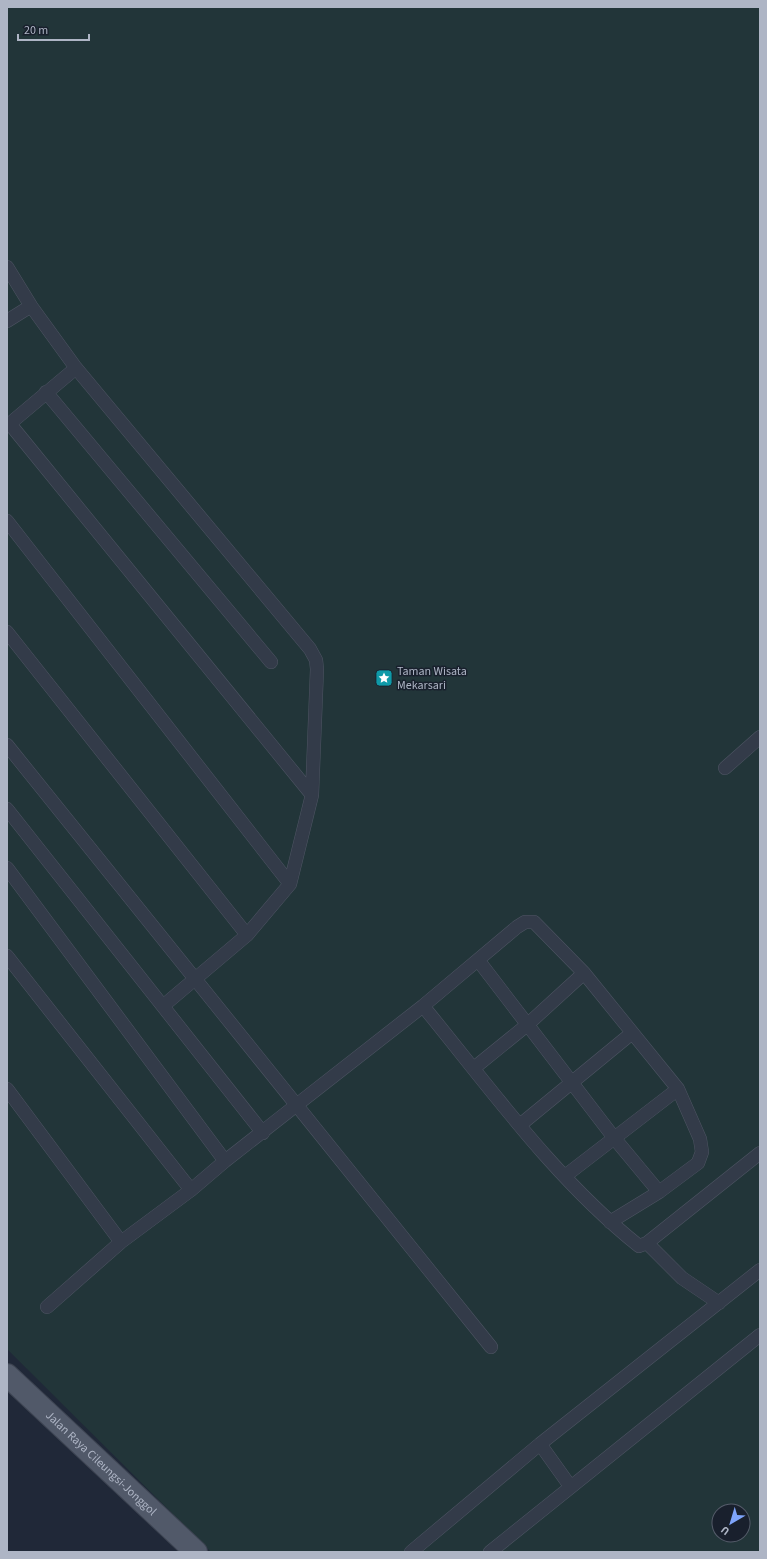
<svg xmlns="http://www.w3.org/2000/svg" width="767" height="1559" viewBox="0 0 767 1559" font-family="'Source Sans 3',sans-serif">
  <style>
    .green { fill: #223539; fill-rule: evenodd }
    .lines { fill: none; stroke-linecap: round; stroke-linejoin: round }
    .service-casing { stroke: #4e5563; stroke-width: 14 }
    .primary-casing { stroke: #3d4452; stroke-width: 24 }
    .service { stroke: #333b49; stroke-width: 13 }
    .primary { stroke: #515969; stroke-width: 22 }
    .labels { text-anchor: middle; stroke-width: 3; stroke-linejoin: round; paint-order: stroke }
    .poi-label { font-size: 12px; fill: #aeb5c5; stroke: #19202d; text-anchor: start }
    .street-label { font-size: 12px; fill: #aeb5c5; stroke: #19202d }
  </style>
  <rect width="100%" height="100%" fill="#202838"/>
  <!-- green -->
  <path class="green" d="M7,7H760V1552H211L7,1349ZM719,1511H743V1535H719Z"/>
  <g class="lines">
    <!-- service casing -->
    <g class="service-casing">
      <path id="service" d="M7,267L31,306L76,368L310,649L316,660L317,669L312,795L290,884L247,935L163,1006
        M7,321L31,306
        M46,392L271,662
        M10,424L312,795
        M7,426L76,368
        M7,521L290,884
        M7,632L247,935
        M7,745L491,1347
        M725,768L760,737
        M7,809L263,1133
        M7,868L225,1161
        M7,956L191,1190
        M478,960L615,1139L659,1192
        M423,1006C491,1089 555,1179 639,1246L647,1243L760,1153
        M474,1068L527,1025L584,973
        M7,1089L121,1242
        M520,1125L632,1033
        M565,1176L678,1089
        M647,1243L682,1278L719,1303
        M47,1307L121,1242L191,1190L225,1161L423,1006L517,927L525,922H534L584,973L678,1089L700,1139L702,1152L698,1163L659,1192L610,1222
        M540,1444L570,1486
        M411,1552L540,1444L760,1270
        M490,1552L760,1335"/>
    </g>
    <!-- primary casing -->
    <g class="primary-casing">
      <g id="primary">
        <path id="s1" d="M7,1375L196,1552"/>
      </g>
    </g>
    <!-- service -->
    <use href="#service" class="service"/>
    <!-- primary -->
    <use href="#primary" class="primary"/>
  </g>
  <!-- icons -->
  <defs>
    <g id="sight-square" transform="scale(0.9)"><rect x="-9" y="-9" width="18" height="18" rx="4" fill="#0f9aa8" stroke="#19202d"/><path d="M0-6L1.8-2.2L6-1.7L2.9 1.2L3.7 5.4L0 3.3L-3.7 5.4L-2.9 1.2L-6-1.7L-1.8-2.2Z" fill="#fff"/></g>
  </defs>
  <g fill-rule="evenodd">
    <use href="#sight-square" x="384" y="678"/>
  </g>
  <g class="labels">
    <!-- poi labels -->
    <g class="poi-label">
      <text x="397" y="675">Taman Wisata<tspan x="397" dy="14">Mekarsari</tspan></text>
    </g>
    <!-- street labels -->
    <g class="street-label">
      <text dy="4" stroke="none"><textPath href="#s1" startOffset="129">Jalan Raya Cileungsi-Jonggol</textPath></text>
    </g>
  </g>
  <!-- border -->
  <rect width="767" height="1559" fill="none" stroke="#aeb5c5" stroke-width="16"/>
  <!-- north arrow -->
  <g transform="translate(731 1523) rotate(218)"><circle r="19" fill="#19202d" stroke="#555c6a"/>
  <path d="M0-3L7 15L0 10L-7 15Z" fill="#7ea4fa"/>
  <text y="-6" font-size="11" font-weight="bold" text-anchor="middle" fill="#aeb5c5">U</text>
  </g>
  <!-- scale -->
  <path d="M18 34v6h71v-6" fill="none" stroke="#aeb5c5" stroke-width="2"/>
  <text x="24" y="34" font-size="12" fill="#aeb5c5" stroke="#19202d" stroke-width="3" paint-order="stroke">20 m</text>
</svg>
